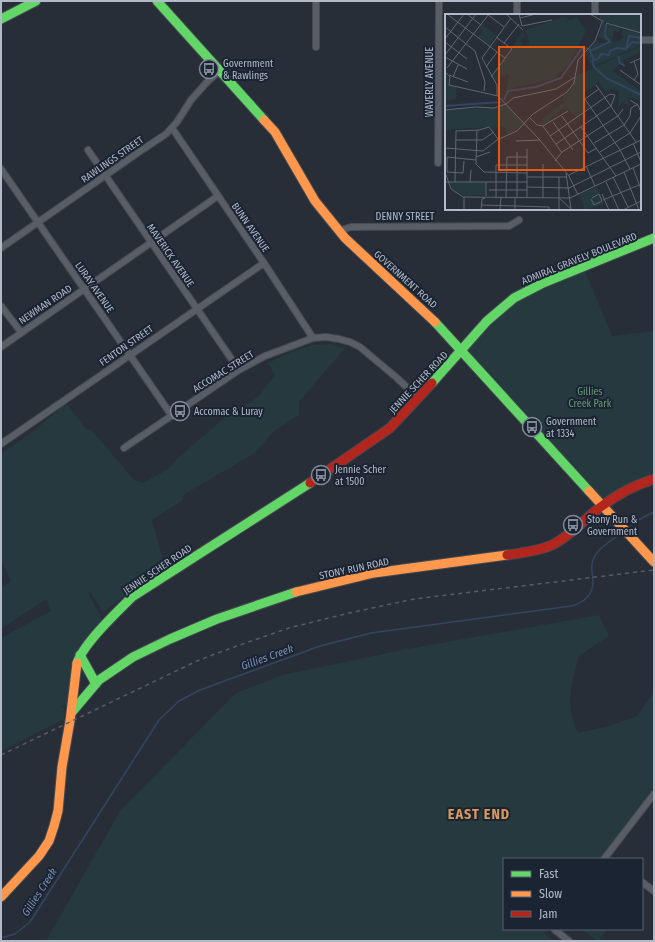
<svg xmlns="http://www.w3.org/2000/svg" width="655" height="942" viewBox="0 0 655 942" font-family="'Fira Sans Condensed',sans-serif">
  <style>
    .green { fill: #25393e }
    .lines { fill: none; stroke-linecap: round; stroke-linejoin: round }
    .stream { stroke: #344562; stroke-width: 1.5 }
    .street-casing { stroke: #454950; stroke-width: 8 }
    .fast-casing { stroke: #454950; stroke-width: 11 }
    .slow-casing { stroke: #454950; stroke-width: 11 }
    .jam-casing { stroke: #454950; stroke-width: 11 }
    .street { stroke: #595d65; stroke-width: 6 }
    .fast { stroke: #63d668; stroke-width: 9 }
    .slow { stroke: #ff974d; stroke-width: 9 }
    .jam { stroke: #b3261e; stroke-width: 9 }
    .rail { stroke: #575c64; stroke-width: 1.5; stroke-dasharray: 4 4; stroke-linecap: butt }
    .labels { text-anchor: middle; stroke-width: 4; stroke-linejoin: round; paint-order: stroke }
    .poi-label { font-size: 10px; fill: #b2bac9; stroke: #1b2433; text-anchor: start }
    .street-label { font-size: 10px; fill: #b2bac9; stroke: #1b2433 }
    .park-label { font-size: 10px; fill: #689b76; stroke: #1b2433 }
    .water-label { font-size: 11px; font-style: italic; fill: #788eb2; stroke: #1b2433 }
    .district-label { font-size: 14px; font-weight: bold; letter-spacing: 1px; fill: #d9985d; stroke: #1b2433 }
    .inset-river { fill: none; stroke: #344562; stroke-width: 2 }
    .inset-road { fill: none; stroke: #5f6672; stroke-width: 1 }
    .view { fill: #e8590c; fill-opacity: 0.15; stroke: #e8590c; stroke-width: 2 }
    .inset-edge { fill: none; stroke: #b2bac9; stroke-width: 2 }
  </style>
  <rect width="100%" height="100%" fill="#282e38"/>
  <!-- green -->
  <path class="green" d="M583,266L612,336L654,331V479L603,506L466,354L469,342L505,305Z
    M331,344L345,348L299,402V415L274,431L255,453L183,495V500L152,520L165,567L103,612L90,592L88,593L103,621C97,628 89,634 83,641C72,655 71,685 70,702L61,707H64V719L1,751V638L51,611L46,599L1,629V588L11,581L1,560V454L35,430L66,403L87,430L90,428L133,479L143,483L168,469L179,457L238,406C254,407 266,386 275,375L268,363L291,352L313,345Z
    M599,615L609,636L579,656C571,684 565,705 578,733L609,726L637,716L654,692V787L599,859H504V929H546L544,933L553,941H46L120,811L236,693L283,675L402,650Z
    M581,929H607L598,941Z"/>
  <g class="lines">
    <!-- stream -->
    <path class="stream" d="M632,523L654,512
      M1,938L15,934L30,922L159,720L179,701L200,690L320,646L371,633L571,606C583,603 592,596 593,583C593,576 591,570 592,564C594,551 608,543 617,536"/>
    <!-- street casing -->
    <g class="street-casing">
      <path id="street" d="M517,15V1
        M595,15V1
        M640,40H654
        M316,47V1
        M172,128L264,263L313,338
        M88,150L239,370
        M438,163L439,1
        M1,169L172,416
        M338,231L351,227L509,226L519,220
        M1,248L139,152L166,134L177,122L191,100L207,82L220,71
        M1,306L21,332
        M1,347L218,196
        M1,444L264,263
        M124,448L239,370L265,356L313,338L326,337L339,339L350,342L360,347L397,378L418,398
        M604,859L654,794
        M642,882L654,891
        M555,930L569,941"/>
    </g>
    <!-- fast casing -->
    <g class="fast-casing">
      <path id="fast" d="M157,1L264,120
        M1,19L36,1
        M435,322L589,491
        M432,383L487,321L514,298L543,283L654,238
        M80,655L96,684
        M77,663C84,643 116,613 132,597L310,483
        M72,712L99,680L133,657L170,639L217,619L296,592"/>
    </g>
    <!-- slow casing -->
    <g class="slow-casing">
      <path id="slow" d="M264,120L275,132L315,201L345,238L435,322
        M589,491L654,562
        M296,592L374,573L507,555
        M1,897L39,856L49,841L54,826L58,811L62,767L70,721L77,663"/>
    </g>
    <!-- jam casing -->
    <g class="jam-casing">
      <path id="jam" d="M310,483L390,428L432,383
        M507,555C522,553 538,551 552,545C568,537 580,524 593,513C611,498 631,486 654,479"/>
    </g>
    <!-- street -->
    <use href="#street" class="street"/>
    <!-- fast -->
    <use href="#fast" class="fast"/>
    <!-- slow -->
    <use href="#slow" class="slow"/>
    <!-- jam -->
    <use href="#jam" class="jam"/>
    <!-- rail -->
    <path class="rail" d="M1,755L199,660L234,647L289,628L345,614L414,599L654,570"/>
  </g>
  <!-- icons -->
  <defs>
    <g id="bus-ring" transform="scale(1)"><circle r="9.5" fill="#1b2433" stroke="#828996" stroke-width="1.5"/><path d="M-5-6H5V4H4V6H2V4H-2V6H-4V4H-5ZM-3.5-4V0h7V-4ZM-3.5 1.2v1.5H-2V1.2ZM2 1.2v1.5H3.5V1.2Z" fill="#828996"/></g>
  </defs>
  <g fill-rule="evenodd">
    <use href="#bus-ring" x="209" y="69"/>
    <use href="#bus-ring" x="180" y="411"/>
    <use href="#bus-ring" x="532" y="427"/>
    <use href="#bus-ring" x="321" y="475"/>
    <use href="#bus-ring" x="573" y="525"/>
  </g>
  <g class="labels">
    <!-- poi labels -->
    <g class="poi-label">
      <text x="223" y="67">Government<tspan x="223" dy="12">&amp; Rawlings</tspan></text>
      <text x="194" y="415">Accomac &amp; Luray</text>
      <text x="546" y="425">Government<tspan x="546" dy="12">at 1334</tspan></text>
      <text x="335" y="473">Jennie Scher<tspan x="335" dy="12">at 1500</tspan></text>
      <text x="587" y="523">Stony Run &amp;<tspan x="587" dy="12">Government</tspan></text>
    </g>
    <!-- street labels -->
    <g class="street-label">
      <text transform="translate(429 82) rotate(-90)" y="4">WAVERLY AVENUE</text>
      <text transform="translate(112 159) rotate(-35)" y="4">RAWLINGS STREET</text>
      <text x="405" y="220">DENNY STREET</text>
      <text transform="translate(251 227) rotate(55)" y="4">BUNN AVENUE</text>
      <text transform="translate(171 255) rotate(55)" y="4">MAVERICK AVENUE</text>
      <text transform="translate(579 258) rotate(-22)" y="4">ADMIRAL GRAVELY BOULEVARD</text>
      <text transform="translate(406 279) rotate(42)" y="4">GOVERNMENT ROAD</text>
      <text transform="translate(95 287) rotate(55)" y="4">LURAY AVENUE</text>
      <text transform="translate(45 304) rotate(-34)" y="4">NEWMAN ROAD</text>
      <text transform="translate(126 345) rotate(-35)" y="4">FENTON STREET</text>
      <text transform="translate(223 371) rotate(-32)" y="4">ACCOMAC STREET</text>
      <text transform="translate(418 382) rotate(-47)" y="4">JENNIE SCHER ROAD</text>
      <text transform="translate(354 568) rotate(-12)" y="4">STONY RUN ROAD</text>
      <text transform="translate(157 569) rotate(-34)" y="4">JENNIE SCHER ROAD</text>
    </g>
    <!-- park labels -->
    <g class="park-label">
      <text x="590" y="395">Gillies<tspan x="590" dy="12">Creek Park</tspan></text>
    </g>
    <!-- water labels -->
    <g class="water-label">
      <text transform="translate(267 657) rotate(-20)" y="4">Gillies Creek</text>
      <text transform="translate(39 892) rotate(-57)" y="4">Gillies Creek</text>
    </g>
    <!-- district labels -->
    <g class="district-label">
      <text x="479" y="819">EAST END</text>
    </g>
  </g>
  <!-- overview -->
  <g transform="translate(445 14)">
    <rect width="196" height="196" fill="#282e38"/>
    <path d="M155,0H196V19L160,8L154,5ZM118,3L126,6L132,3L141,17L124,50L108,65L61,76L64,60L56,63L51,69L47,63L78,17L80,23L76,24L78,32L85,29L80,16ZM158,9L175,14L174,18L169,17L167,28L176,26L179,22L176,21L177,15L196,20V31L147,53L140,39L151,27L156,29L163,27L153,23ZM37,10L51,21L44,31L33,23L38,17L35,14ZM196,32V38L178,46L180,53L175,50L167,57L196,77V87L182,83L185,93L178,88L173,94L174,77L166,75L161,79L154,68L138,80L145,93L131,103L120,93L106,104L104,109L94,111L100,102L119,88L118,82L126,76L131,62ZM0,59L4,66L2,70L11,73V85L0,87ZM61,90L79,110L63,121L59,112L47,115L45,113L0,116V96L46,94ZM5,168H40V181L18,182L8,175ZM152,173L159,190L140,196L134,181Z" fill="#25393e"/>
    <path class="inset-river" d="M181,35L187,28L195,29L196,25M145,37L165,28L160,22L161,10M173,42L175,49L180,52M147,46L149,53L161,64L196,81M59,86L63,77L91,73L116,64L137,34L144,35L149,46L153,45L156,40L164,41L165,37L172,34L181,35L184,22L196,24M0,92L56,88"/>
    <path class="inset-road" d="M2,0L60,44M22,0L36,11M42,0L59,13M61,0L78,16M74,0L77,12L107,6M145,0L159,8M75,4L91,0M161,9L196,19M0,13L30,37L40,68L39,77M51,23L67,35M0,25L19,0M0,28L22,45M59,29L74,10M0,41L31,0M0,43L22,55M189,47L193,60L189,66M185,49L196,44M41,53L52,38M2,54L44,0M175,56L196,71M0,58L5,63L4,71L53,82L94,125L124,162L133,181M4,61L23,68M8,63L13,51M46,63L67,35M151,71L191,128M154,75L140,85L175,136L185,155M52,81V71L37,44L66,4M185,86L193,91L196,98M61,90L68,84L111,75L130,63M0,96L31,93L49,94L61,90M117,102L143,139L152,134M85,104L92,111L98,112L123,97M108,108L128,136M98,112L117,139M136,113L171,162M32,116L31,150L39,158L82,159M105,122L165,80L170,81L166,92L111,130M11,126H37L49,118M71,127L95,126M149,129L179,111L185,102L186,94L193,90M188,129L196,148M0,134L38,137L52,126L72,117L88,100L122,78L129,69L133,46L150,27L157,8M155,138L185,119L196,102M31,143L45,138M19,147L18,159L2,158V143L31,146M110,147L117,138L173,102L178,95M141,152L150,172M188,154L196,175M0,158L6,175L18,183L125,184L196,150M179,158L194,196M121,159L126,195M124,161L196,126M82,163H121M114,163V196M168,163L183,193M0,168H82M10,168L11,117L34,116L44,113L53,125M25,168L26,156M41,168V182M161,168L174,196M82,173L124,174L196,138M44,176H82M157,180L164,196M51,183V151H82M61,183L62,143H82M72,183V138M82,183V135M98,184V150M114,184L127,196M146,185L149,191L157,187L154,180L147,184M158,186L194,171M36,191L104,193V196M19,196V183M36,196L37,185L40,184M55,196L56,183M70,196V183M178,196L196,187"/>
    <path class="view" d="M54,33H139V156H54Z"/>
    <rect width="196" height="196" class="inset-edge"/>
  </g>
  <!-- border -->
  <rect width="655" height="942" fill="none" stroke="#b2bac9" stroke-width="4"/>
  <!-- legend -->
  <rect x="503" y="858" width="140" height="72" fill="#1b2433" stroke="#57606f"/>
  <rect x="511" y="871" width="20" height="6" fill="#63d668" stroke="#57606f"/>
  <text x="539" y="878" font-size="12" fill="#b2bac9">Fast</text>
  <rect x="511" y="891" width="20" height="6" fill="#ff974d" stroke="#57606f"/>
  <text x="539" y="898" font-size="12" fill="#b2bac9">Slow</text>
  <rect x="511" y="911" width="20" height="6" fill="#b3261e" stroke="#57606f"/>
  <text x="539" y="918" font-size="12" fill="#b2bac9">Jam</text>
</svg>
